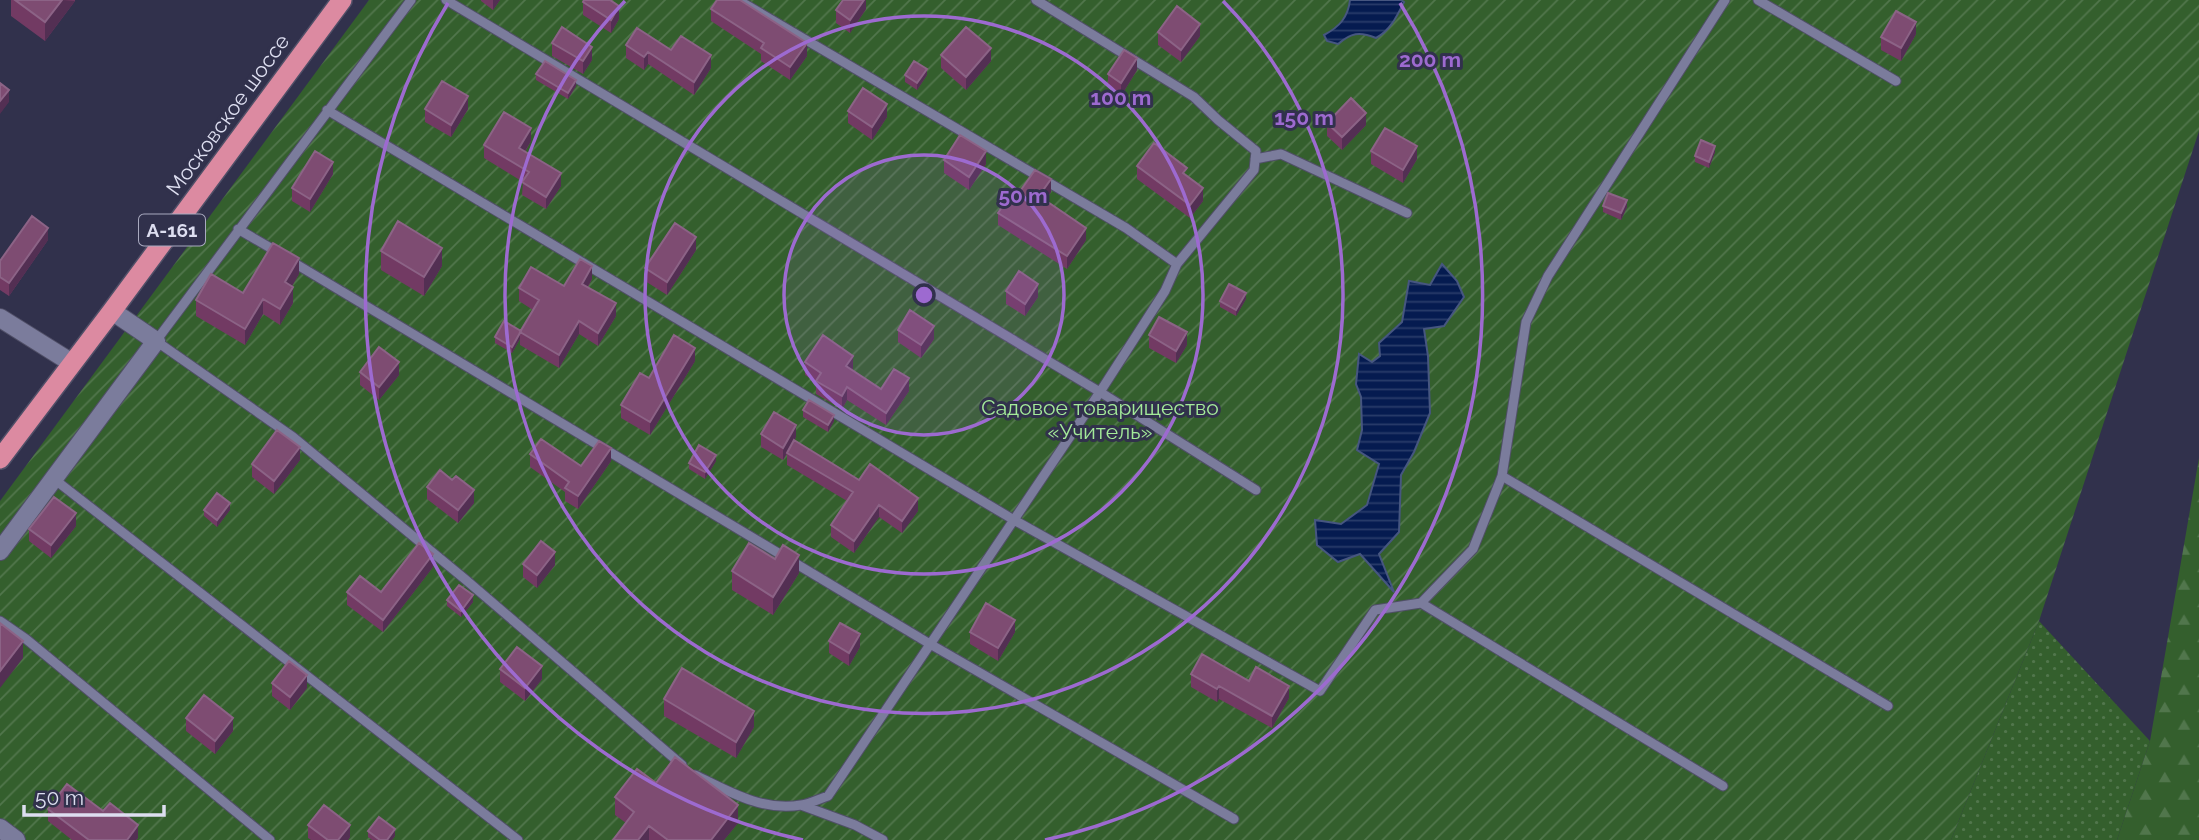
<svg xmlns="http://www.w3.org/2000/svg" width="2199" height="840" viewBox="0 0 2199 840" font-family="Raleway,sans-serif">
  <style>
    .grass { fill: url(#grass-dots) }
    .forest { fill: url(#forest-firs) }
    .garden { fill: url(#garden-furrows) }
    .water { fill: url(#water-rules); stroke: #465680; stroke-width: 2 }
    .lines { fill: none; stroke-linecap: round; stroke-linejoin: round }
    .service-casing { stroke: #504f67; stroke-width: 11 }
    .minor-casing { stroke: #504f67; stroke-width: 20 }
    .trunk-casing { stroke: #504f67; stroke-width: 22 }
    .service { stroke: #7b7c9c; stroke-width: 9 }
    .minor { stroke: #7b7c9c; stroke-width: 18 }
    .trunk { stroke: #dc8aa1; stroke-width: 19 }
    .wall { fill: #723a63 }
    .shaded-wall { fill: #532f53 }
    .building { fill: #7e4c72; stroke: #8c6386; stroke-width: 2 }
    .ring { fill: none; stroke: #9d6ad0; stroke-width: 3.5 }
    .labels { text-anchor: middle; stroke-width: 6; stroke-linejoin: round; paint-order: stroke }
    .shield { fill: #31314c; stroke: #a9aabf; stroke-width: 2 }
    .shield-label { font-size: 19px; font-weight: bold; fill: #dddef0 }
    .street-label { font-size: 21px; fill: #dddef0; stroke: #31314c }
    .park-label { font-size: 21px; fill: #a4eb99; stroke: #31314c }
    .centre { fill: #9d6ad0; stroke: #31314c; stroke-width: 3.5 }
    .ring-label { font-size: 21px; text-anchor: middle; font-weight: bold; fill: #9d6ad0; stroke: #31314c; stroke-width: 6; stroke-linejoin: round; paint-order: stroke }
  </style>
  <defs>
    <pattern id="grass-dots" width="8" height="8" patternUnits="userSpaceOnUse" patternTransform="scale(1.75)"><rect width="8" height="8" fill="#345f2d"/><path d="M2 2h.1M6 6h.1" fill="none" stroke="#51764c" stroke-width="1.8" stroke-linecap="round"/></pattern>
    <pattern id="forest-firs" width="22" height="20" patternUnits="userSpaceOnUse" patternTransform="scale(1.75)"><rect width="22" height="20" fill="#345f2d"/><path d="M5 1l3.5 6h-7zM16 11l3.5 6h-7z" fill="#51764c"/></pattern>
    <pattern id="garden-furrows" width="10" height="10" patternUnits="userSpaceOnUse" patternTransform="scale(1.75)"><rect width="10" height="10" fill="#345f2d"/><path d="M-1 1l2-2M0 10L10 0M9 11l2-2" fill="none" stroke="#51764c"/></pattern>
    <pattern id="water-rules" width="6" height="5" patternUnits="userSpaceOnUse" patternTransform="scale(1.75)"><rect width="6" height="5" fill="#051b50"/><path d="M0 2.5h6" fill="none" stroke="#293c6a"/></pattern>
  </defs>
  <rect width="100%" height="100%" fill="#31314c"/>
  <!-- grass -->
  <path class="grass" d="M2039,621L2150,741L2117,840H1951Z"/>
  <!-- forest -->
  <path class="forest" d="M2199,458V840H2117L2150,741Z"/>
  <!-- garden -->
  <path class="garden" d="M369,0H2199V131L2039,621L1951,840H0V501Z"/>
  <!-- water -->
  <path class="water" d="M1350,0H1401L1404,2C1397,16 1390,31 1376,38C1359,31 1351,33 1338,44L1327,41L1324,35C1339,27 1348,18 1350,0Z
    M1442,264L1457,281L1464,297L1444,326L1424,329L1428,356L1430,413L1414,452L1401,475L1399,532L1379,554L1394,592L1360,554L1338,562L1317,545L1315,520L1341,524L1367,505L1379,464L1357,450L1362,430L1361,397L1356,384L1359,354L1372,362L1380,356L1379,343L1402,322L1409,281L1430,285Z"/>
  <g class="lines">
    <!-- service casing -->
    <g class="service-casing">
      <path id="service" d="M411,0L156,341L293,437L466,580L682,765
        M446,0L1100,392L1256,490
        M738,0L1126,228L1177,264
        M1758,0L1896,81
        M327,110L1014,520L1320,691L1375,610L1421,603L1473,549L1502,476L1526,322L1548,276L1725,0
        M1255,159L1281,154L1407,213
        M238,229L279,253
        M291,261L930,644L1234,819
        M1502,476L1888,706
        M54,479L518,840
        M1421,603L1723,786
        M0,621L26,639L270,840
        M695,775C728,791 763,812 801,805C810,804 819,799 828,796L1100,392L1165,291L1177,264L1254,170L1256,151L1218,120L1194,97L1036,0
        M801,805L855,825L883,840"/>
    </g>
    <!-- minor casing -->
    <g class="minor-casing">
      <path id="minor" d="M0,318L72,363
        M0,551L156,341L112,311
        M0,828L16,840"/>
    </g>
    <!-- trunk casing -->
    <g class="trunk-casing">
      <path id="trunk" d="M0,459L112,311L342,0"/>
    </g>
    <!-- service -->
    <use href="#service" class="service"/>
    <!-- minor -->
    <use href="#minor" class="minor"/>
    <!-- trunk -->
    <use href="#trunk" class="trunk"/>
  </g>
  <!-- wall -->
  <path class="wall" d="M11,0H75V1L45,41L11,16Z
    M481,0H500L493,10L481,1Z
    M866,0V9L850,33L836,23V10Z
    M583,2L619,19L611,33L583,15Z
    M711,9L807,56L790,80L761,61V54L711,21Z
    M1158,32L1200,36L1181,62L1158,45Z
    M1916,34L1901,61L1881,50V37Z
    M552,43L592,60L583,74L552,56Z
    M626,45L671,50L711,68L694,95L648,64L644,70L626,58Z
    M941,55L991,61L966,90L941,68Z
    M1137,70L1121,96L1108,87V74Z
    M536,74L576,86L568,99L536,80Z
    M905,75H927L917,90L905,82Z
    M425,109H468L451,137L425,122Z
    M848,111L887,117L872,140L848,123Z
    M1327,123L1366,125L1342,150L1327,136Z
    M531,141L525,152L561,186L546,209L522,195L523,182L484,158V145Z
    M1371,151L1417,159L1403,183L1371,164Z
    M1715,152L1709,168L1695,162V156Z
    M944,160L986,164L969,190L944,173Z
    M1137,166L1187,176L1203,201L1190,218L1137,179Z
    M333,174L310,212L292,201V188Z
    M1051,192L1045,200L1086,240L1067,269L998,225V213L1018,194Z
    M1603,206L1627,207L1621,220L1603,212Z
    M48,240L9,296L0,290V261Z
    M696,250L667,295L645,281V268Z
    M381,251L442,266L424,296L381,270Z
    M299,274L292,286L293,303L280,325L263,314L245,345L196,316V300L243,293Z
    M592,279L588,287L616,316L598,346L579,334L559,368L520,345V339L512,353L495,343V337L521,331L533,310L519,301V288L564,286Z
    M1006,291L1038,297L1025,316L1006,304Z
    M1246,299L1236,316L1220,307V301Z
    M898,330L934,339L921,358L898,342Z
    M1149,335L1187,345L1176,363L1149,348Z
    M695,361L650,435L621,418V405L649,378Z
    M805,362L853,368L852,370L881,389L909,391L886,425L847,400L842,409L816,394V382L805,375Z
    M360,372L399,375L379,400L360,385Z
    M803,410L834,421L828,432L803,417Z
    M761,434L796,437L794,441L859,480L918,511L902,533L879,517L854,553L831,537V525L847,501L787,465V454L783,460L761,447Z
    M530,454L581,466L611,461L578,509L565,501V492L530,467Z
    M300,460L274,494L252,477V464Z
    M716,461L705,479L689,469V463Z
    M427,487L474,503L458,523L427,499Z
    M204,510H230L217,527L204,516Z
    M76,526L51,558L29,541V529Z
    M523,564L555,565L537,588L523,577Z
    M433,567L383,632L347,605V592H381Z
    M732,571L799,573L773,615L732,590Z
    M447,600L473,602L461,617L447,606Z
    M970,632H1015L998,661L970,644Z
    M829,641L860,647L849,666L829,653Z
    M500,669L542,679L525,701L500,682Z
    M1191,674L1249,681L1289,698L1272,728L1219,699L1217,702L1191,687Z
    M272,683L307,688L290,710L272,696Z
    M664,699L754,727L736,758L664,716Z
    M186,718L233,731L215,754L186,731Z
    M656,783L738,823L724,840H613L626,823L615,815V797Z
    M48,809L138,838L136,840H72L48,821Z
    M308,825L350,837L348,840H311L308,838Z
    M368,831L395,836L392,840H372L368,837Z"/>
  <!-- shaded-wall -->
  <path class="shaded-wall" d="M62,0L75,1L45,41V22Z
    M493,0H500L493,10Z
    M864,0H866V9L850,33V20Z
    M619,6V19L611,33V20Z
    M1916,22V34L1901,61V48Z
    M1200,24V36L1181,62V50Z
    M807,43V56L790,80V67Z
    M592,47V60L583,74V61Z
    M991,48V61L966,90V77Z
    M648,52V64L644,70V57Z
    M711,55V68L694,95V82Z
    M1137,58V70L1121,96V83Z
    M927,69V75L917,90V83Z
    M576,80V86L568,99V93Z
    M9,90V102L0,114V101Z
    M468,96V109L451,137V125Z
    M887,104V117L872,140V127Z
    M1366,113V125L1342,150V137Z
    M531,128V141L519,161V148Z
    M1417,146V159L1403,183V170Z
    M1715,146V152L1709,168V162Z
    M986,151V164L969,190V177Z
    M333,162V174L310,212V199Z
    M561,173V186L546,209V197Z
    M1051,179V192L1039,209V196Z
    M1203,188V201L1190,218V205Z
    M1627,200V207L1621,220V213Z
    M48,228V240L9,296V283Z
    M1086,228V240L1067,269V256Z
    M696,237V250L667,295V282Z
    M442,248V266L424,296V277Z
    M299,258V274L285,298V282Z
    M592,266V279L582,296V284Z
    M1038,284V297L1025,316V304Z
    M293,287V303L280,325V309Z
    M1246,293V299L1236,316V310Z
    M263,299V314L245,345V329Z
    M616,303V316L598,346V333Z
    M579,321V334L559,368V355Z
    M934,326V339L921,358V345Z
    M520,332V339L512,353V347Z
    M1187,332V345L1176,363V351Z
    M695,348V361L650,435V422Z
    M853,356V368L846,379V366Z
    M399,362V375L379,400V387Z
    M909,378V391L886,425V413Z
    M847,387V400L842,409V396Z
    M834,415V421L828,432V425Z
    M796,425V437L783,460V448Z
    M300,447V460L274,494V481Z
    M611,448V461L578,509V496Z
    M716,455V461L705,479V472Z
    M474,490V503L458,523V510Z
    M918,498V511L902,533V521Z
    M230,503V510L217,527V520Z
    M879,505V517L854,553V541Z
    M76,513V526L51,558V545Z
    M555,552V565L537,588V575Z
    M433,554V567L383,632V620Z
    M799,555V573L773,615V597Z
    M473,595V602L461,617V611Z
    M1015,620V632L998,661V648Z
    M860,634V647L849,666V653Z
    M23,641V658L0,688V671Z
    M542,666V679L525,701V688Z
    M307,675V688L290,710V697Z
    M1219,686V699L1217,702V689Z
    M1289,686V698L1272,728V716Z
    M754,711V727L736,758V742Z
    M233,718V731L215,754V741Z
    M738,805V823L724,840H711Z
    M138,825V838L136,840H127Z
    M350,825V837L348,840H338Z
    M649,826V840H638Z
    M395,829V836L392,840H387Z"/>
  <!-- building -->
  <path class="building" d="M15,0H62L45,22Z
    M584,0H610L619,6L611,20L583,2Z
    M717,0H740L807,43L790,67L761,48L764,43L711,9Z
    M843,0H864L850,20L836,10Z
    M1177,6L1200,24L1181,50L1158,32Z
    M1896,11L1916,22L1901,48L1881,37Z
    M562,27L592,47L583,61L552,43Z
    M966,27L991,48L966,77L941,55Z
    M637,28L671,50L681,36L711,55L694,82L648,52L644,57L626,45Z
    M1124,50L1137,58L1121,83L1108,74Z
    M545,61L576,80L568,93L536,74Z
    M914,61L927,69L917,83L905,75Z
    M442,81L468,96L451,125L425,109Z
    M0,83L9,90L0,101Z
    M863,88L887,104L872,127L848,111Z
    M1351,98L1366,113L1342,137L1327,123Z
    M504,112L531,128L519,148L561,173L546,197L522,182L529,172L484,145Z
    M1385,128L1417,146L1403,170L1371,151Z
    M960,135L986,151L969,177L944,160Z
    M1701,140L1715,146L1709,162L1695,156Z
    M1154,143L1187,168L1183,173L1203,188L1190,205L1137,166Z
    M315,151L333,162L310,199L292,188Z
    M1035,170L1051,179L1039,196L1086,228L1067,256L998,213L1013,191L1018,194Z
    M1608,193L1627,200L1621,213L1603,206Z
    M32,216L48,228L9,283L0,277V261Z
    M398,221L442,248L424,277L381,251Z
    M675,223L696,237L667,282L645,268Z
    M273,243L299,258L285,282L293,287L280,309L263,299L245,329L196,300L211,274L243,293Z
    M580,259L592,266L582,284L616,303L598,333L579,321L559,355L520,332L539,300L519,288L531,267L564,286Z
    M1019,271L1038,284L1025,304L1006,291Z
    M1229,284L1246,293L1236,310L1220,301Z
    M910,310L934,326L921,345L898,330Z
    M1159,317L1187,332L1176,351L1149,335Z
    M504,321L521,331L512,347L495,337Z
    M674,335L695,348L650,422L621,405L640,373L649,378Z
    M823,335L853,356L846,366L881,389L894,369L909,378L886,413L847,387L842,396L816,381L821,373L805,362Z
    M379,347L399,362L379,387L360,372Z
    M809,400L834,415L828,425L803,410Z
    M774,412L796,425L783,448L761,434Z
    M277,430L300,447L274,481L252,464Z
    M541,439L581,466L599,441L611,448L578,496L565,488L569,482L530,454Z
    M794,440L859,480L870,464L918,498L902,521L879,505L854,541L831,525L853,492L787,453Z
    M699,445L716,455L705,472L689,463Z
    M440,470L452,480L456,476L474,490L458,510L427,487Z
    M217,493L230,503L217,520L204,510Z
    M54,497L76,513L51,545L29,529Z
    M541,541L555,552L537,575L523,564Z
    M419,543L433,554L383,620L347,592L360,576L381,592Z
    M749,543L775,559L783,545L799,555L773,597L732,571Z
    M459,585L473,595L461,611L447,600Z
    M986,603L1015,620L998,648L970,632Z
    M0,623L23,641L0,671Z
    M840,623L860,634L849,653L829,641Z
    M517,647L542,666L525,688L500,669Z
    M1202,654L1249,681L1256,667L1289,686L1272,716L1219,686L1217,689L1191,674Z
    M289,661L307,675L290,697L272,683Z
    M682,668L754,711L736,742L664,699Z
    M204,695L233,718L215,741L186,718Z
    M675,757L738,805L711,840H668L649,826L638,840H613L634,812L615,797L637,769L656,783Z
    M67,784L103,811L110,803L138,825L127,840H89L48,809Z
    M324,805L350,825L338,840H328L308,825Z
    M379,817L395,829L387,840H380L368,831Z"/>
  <!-- distance rings -->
  <circle cx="924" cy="295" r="140" fill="#9d6ad0" fill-opacity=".12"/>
  <g class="ring">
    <circle cx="924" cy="295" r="140"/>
    <circle cx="924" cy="295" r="279"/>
    <path d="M1223 1A419 419 0 1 1 625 1"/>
    <path d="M803 840A558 558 0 0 1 448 3M1400 3A558 558 0 0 1 1045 840"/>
  </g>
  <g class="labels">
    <!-- shield labels -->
    <rect class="shield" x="139" y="214.5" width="66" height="31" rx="5"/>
    <g class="shield-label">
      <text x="172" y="237">А-161</text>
    </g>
    <!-- street labels -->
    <g class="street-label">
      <text transform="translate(228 115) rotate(-54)" y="7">Московское шоссе</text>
    </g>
    <!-- park labels -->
    <g class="park-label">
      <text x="1100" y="415">Садовое товарищество<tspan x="1100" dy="24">«Учитель»</tspan></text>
    </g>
  </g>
  <circle cx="924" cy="295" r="10" class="centre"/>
  <g class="ring-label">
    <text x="1430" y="67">200 m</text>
    <text x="1121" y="105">100 m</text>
    <text x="1304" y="125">150 m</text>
    <text x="1023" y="203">50 m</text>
  </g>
  <!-- scale -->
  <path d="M24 805v10h140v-10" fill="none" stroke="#dddef0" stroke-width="3.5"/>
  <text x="35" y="805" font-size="21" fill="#dddef0" stroke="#31314c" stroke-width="5" paint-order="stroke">50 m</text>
</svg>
